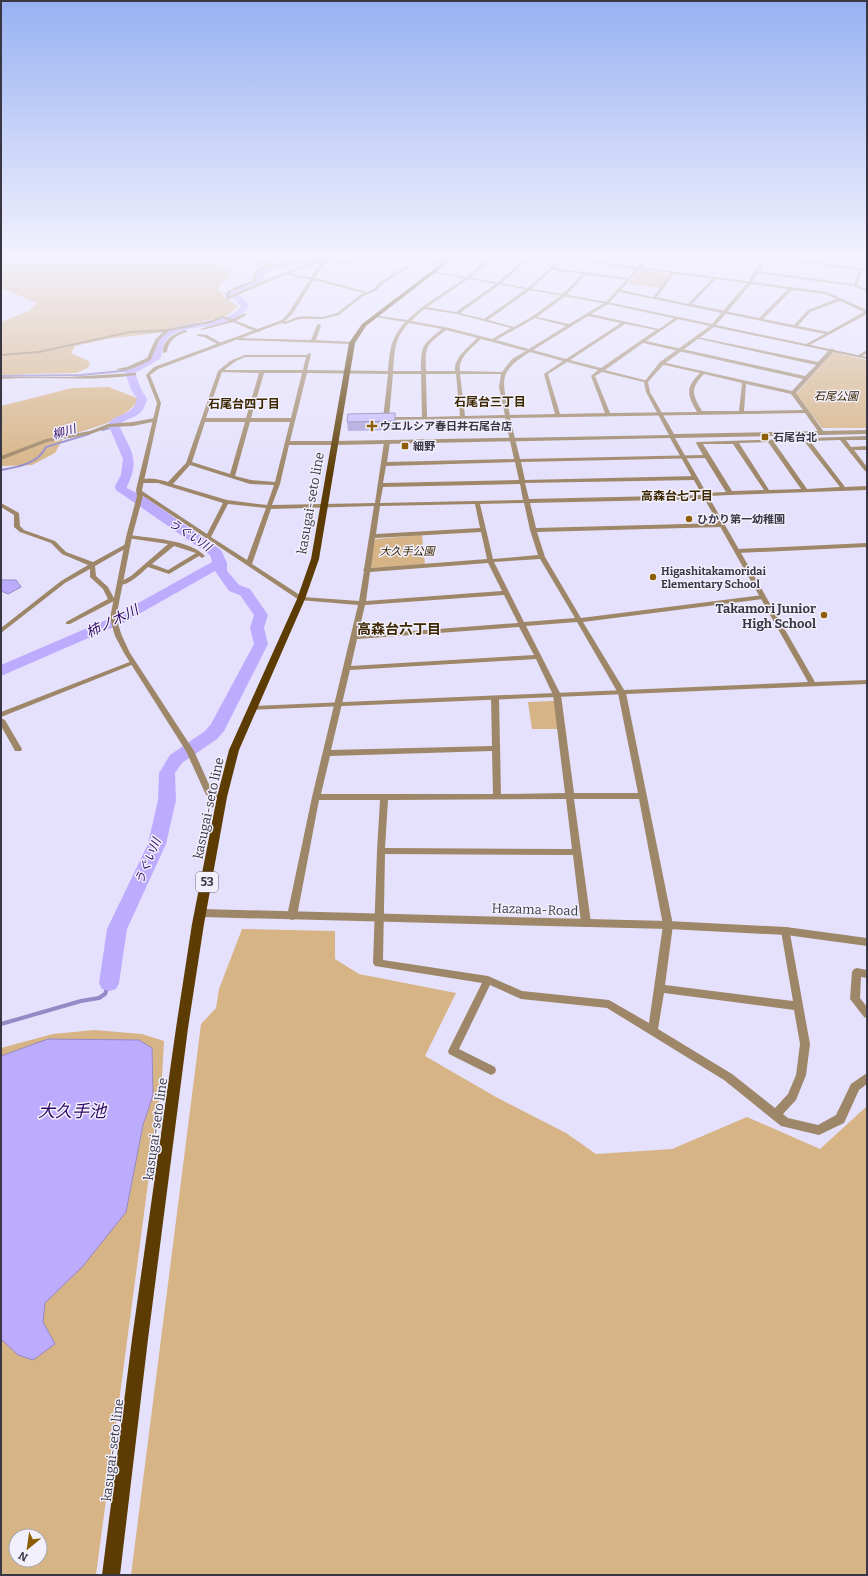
<svg xmlns="http://www.w3.org/2000/svg" width="868" height="1576" viewBox="0 0 868 1576" font-family="Bitter,'Noto Sans JP',serif">
  <style>
    .green { fill: #d7b485; fill-rule: evenodd }
    .water { fill: #bdacfe; stroke: #9589c6 }
    .lines { fill: none; stroke-linecap: round; stroke-linejoin: round }
    .stream-far1 { stroke: #9589c6; stroke-width: 2 }
    .stream { stroke: #9589c6; stroke-width: 4 }
    .river { fill: #bdacfe; fill-rule: evenodd }
    .minor { fill: #9e8768; fill-rule: evenodd }
    .tertiary { fill: #9e8768; fill-rule: evenodd }
    .primary { fill: #5c3c03; fill-rule: evenodd }
    .wall { fill: #ada2da }
    .building { fill: #c9bcfe; stroke: #8d84b2 }
    .poi-dot { fill: #8d5e06; stroke: #f2f0fc; stroke-width: 1.5 }
    .labels { text-anchor: middle; stroke-width: 3; stroke-linejoin: round; paint-order: stroke }
    .far-park-label { font-size: 11px; font-style: italic; fill: #3b2501; stroke: #f2f0fc }
    .far-poi-label { font-size: 11px; font-weight: bold; fill: #393743; stroke: #f2f0fc; text-anchor: start }
    .far-neighbourhood-label { font-size: 12px; font-weight: bold; fill: #3d2702; stroke: #f2f0fc }
    .far-water-label { font-size: 12px; font-style: italic; fill: #310969; stroke: #f2f0fc }
    .shield { fill: #f2f0fc; stroke: #706e7a; stroke-width: 1 }
    .shield-label { font-size: 12px; font-weight: bold; fill: #393743 }
    .street-label { font-size: 13px; fill: #393743; stroke: #f2f0fc }
    .poi-label { font-size: 13px; font-weight: bold; fill: #393743; stroke: #f2f0fc; text-anchor: end }
    .water-label { font-size: 14px; font-style: italic; fill: #310969; stroke: #f2f0fc }
    .neighbourhood-label { font-size: 14px; font-weight: bold; fill: #3d2702; stroke: #f2f0fc }
    .near-water-label { font-size: 17px; font-style: italic; fill: #310969; stroke: #f2f0fc }
  </style>
  <rect width="100%" height="100%" fill="#e5e1fd"/>
  <!-- green -->
  <path class="green" d="M1,254H217L224,256L213,262L230,271L229,278L221,283L217,290L222,292L224,297L238,306L233,311L226,316L182,326L166,332L107,339L75,346L71,353L90,362L88,368L76,373L25,374L1,377V322L29,311L37,303L1,288Z
    M640,270L670,274H671L660,288L628,284Z
    M833,352L867,360V428H822L796,394Z
    M109,387L139,399C123,423 90,428 64,437L55,453L32,465L1,466V406L72,388Z
    M422,535L425,564L373,568L370,567L375,539Z
    M554,701L558,729H532L528,702Z
    M242,929L335,931V959L359,974L456,993L425,1056L496,1097L566,1133L596,1154L672,1149L747,1117L820,1149L867,1106V1575H131L201,1024L216,1008L219,989Z
    M94,1030L142,1034L164,1041L162,1078L96,1575H1V1048L53,1034ZM16,1536H40V1560H16Z"/>
  <!-- water -->
  <path class="water" d="M1,580H16L21,587L8,594L1,591Z
    M48,1039L139,1040L152,1048L153,1095L143,1125L126,1212L83,1266L45,1303L43,1322L55,1344L33,1360L18,1355L1,1339V1056Z"/>
  <g class="lines">
    <!-- stream-far1 -->
    <path class="stream-far1" d="M1,376L81,375L132,370
      M102,430L114,427
      M1,470C18,467 38,464 46,447L89,434"/>
    <!-- stream -->
    <path class="stream" d="M1,1024L81,1001L99,998L105,994L109,983"/>
    <!-- river -->
    <path class="river" d="M331,254H340C323,273 285,260 264,275C264,287 246,290 237,294L246,300L249,306C226,337 186,319 167,339C160,347 164,352 160,359L135,373L141,389L147,399C142,420 132,414 119,425C130,450 141,459 127,486V488L146,498L221,550L227,563V571L239,585L250,589L268,615L264,628L268,644L224,731L217,739L182,763L175,773L176,800L166,844L127,929L119,983L116,989L109,991L102,989L99,983L107,929L148,844L158,800L159,773L170,755L205,731L211,724L254,644L250,628L254,615L240,595L229,591L215,571L123,623L1,676V665L113,617L212,562L210,555L116,490L115,486L121,475L123,459L108,424C118,411 132,418 137,399L131,389L125,373L132,366L152,356C151,319 200,326 223,318C231,316 236,312 241,306L228,293L254,281C256,278 255,275 257,273C267,258 314,265 331,254Z"/>
    <!-- minor -->
    <path class="minor" d="M221,254H227L274,264L326,256L328,257L262,269L257,272L256,281L231,292L229,296L283,273V271L287,272L323,259C330,259 337,253 344,254L341,257L332,260L345,263L373,254H378L345,265L326,261L290,273L299,276L313,277L367,292L375,288L380,282L411,263L405,258L392,254L407,256L415,263L382,284L377,290L362,297L339,315L323,319H299L285,324L278,322L280,321L285,322L297,317L306,316L323,317L337,313L363,293L310,279L299,278L287,274L229,299H227L225,294L229,290L251,281L253,280L254,271L260,267L269,265Z
      M419,254H423L417,258L446,263L444,264L412,260V258Z
      M495,254H499L467,280L427,307L456,312L497,283L530,254L637,267L644,260L609,254H617L646,258L649,254H653L641,267L827,292L867,310V314L808,346H806V344L825,334L619,292L608,304L591,314L659,329L676,317H678V319L646,341L805,376L816,365L695,338L697,337L818,362L830,349H834V351L796,393L824,432V434H820L805,413L510,418L520,459L703,455L696,443L697,442L867,436V440H846L851,447L867,446V450H854L867,467V472L865,471L840,440L810,441L845,487L867,486V490L730,495L709,496V498L707,499L530,503L536,528L722,523L725,525L722,527L537,532L545,557L581,618L763,595L766,597L763,599L583,622L626,693L673,925L665,985L793,1001L781,931L783,928L786,927L789,928L810,1044L806,1075L796,1100L783,1114L788,1118L818,1125L836,1115L851,1084L867,1073V1084L859,1090L844,1123L819,1135L781,1126L724,1080L607,1008L521,999L490,985L459,1049L495,1067L496,1070L495,1073L491,1075L449,1054L448,1051L482,983L375,966L373,963L377,851L380,800H319L297,916L295,919L292,920L289,919L287,916L312,797L358,605L299,600L137,492L142,491L207,534L223,503L158,483H142L139,481C147,476 160,480 168,482L186,463L218,371L230,361L245,355H307L309,353L311,354L307,370L388,371C390,350 390,339 405,322L375,317L373,316L374,315L407,320L422,307L465,278ZM534,255L560,259L528,288L484,319L460,313L499,285ZM564,259L636,269L628,278L554,268ZM639,269L671,273L653,297L621,290ZM552,270L582,274L562,295L533,316L514,327L488,320L530,290ZM674,274L712,279L688,304L657,297ZM586,275L626,280L606,302L569,324L537,317L564,297ZM716,279L788,289L759,318L692,304ZM792,290L826,294L836,299L808,310L794,325L763,319ZM840,301L864,312L828,332L798,326L810,312ZM424,309L457,314L511,328L492,339L445,327L411,321ZM588,316L621,323L566,359L533,350ZM535,318L566,326L529,349L496,340ZM409,323L442,329C422,345 421,345 421,371H393C395,351 394,338 409,323ZM625,324L656,330L601,368L570,360ZM446,330L477,338C468,348 454,357 455,371H426C425,345 426,346 446,330ZM481,339L526,351L512,359L502,372L460,371C458,357 472,348 481,339ZM643,343L803,379L792,391L662,362L660,363V364L700,373C685,388 687,394 697,412L610,413L595,376L602,372L648,383V381L605,370ZM530,352L563,361L544,374L555,414L510,415C502,381 497,372 530,352ZM245,357H306L303,370H224L236,361ZM567,362L598,370L591,376L605,413L560,414L548,374ZM222,372L259,373L246,418H206ZM264,373H302L291,418H251ZM307,373L388,374L383,419L385,420L505,418L514,459L387,462L390,442L387,440L384,442L375,503L272,505L280,484L289,445H335L338,443L335,441H290ZM393,374H421L422,417H389ZM426,374H456L460,416L427,417ZM460,374H501L499,387L505,415L465,416ZM704,374L742,383L739,411H702C692,394 690,389 704,374ZM746,384L791,394L803,410L744,411ZM205,422H245L230,474L192,462ZM250,422H290L275,482L251,480L235,476ZM804,441L840,487L807,489L774,442ZM768,442L801,489L769,490L739,443ZM703,444H733L764,490L732,491ZM705,458L726,492L706,493L703,495L529,499L525,483L695,480L698,478L695,476L525,480L521,462ZM515,462L519,480L383,483L386,466ZM190,465L250,484L274,485L267,505L227,500L173,484ZM520,484L523,500L380,503L383,487ZM524,503L530,530L538,555L493,559L480,504ZM228,504L266,508L247,560L211,537ZM475,504L480,528L376,534L380,506ZM374,506L364,569L363,570L364,571L359,601L303,597L252,564L271,509ZM481,532L487,559L371,568L375,538ZM540,559L575,618L524,622L494,562ZM488,563L502,591L366,601L370,572ZM504,595L518,623L358,635L365,605ZM577,622L618,693L638,793H574L561,695L526,626ZM519,627L534,655L351,666L357,639ZM536,659L553,695L565,793L501,794L499,698L495,696L491,698L492,746L331,750L350,670ZM492,751L493,794H321L330,756ZM566,799L572,849L385,848L388,800ZM574,799H639L663,925L649,1023L609,1000L522,991L488,976L383,960L385,854L573,855L581,923L583,926L586,927L589,926L591,923ZM664,993L794,1010L800,1044L796,1075L788,1094L775,1108L732,1074L658,1029Z
      M765,256L867,269V271H862L857,285L867,289V292L854,286L755,273L756,271L854,284L859,270L766,258Z
      M245,313L246,315L236,321L260,330V332H256L233,322L202,330L200,329L229,321L223,318L210,323L169,331L159,340L151,360C141,364 126,374 116,369L127,367L147,358L155,340L163,332L130,333L39,353L1,356V354L39,351L130,331L168,329L209,321L223,316L233,319Z
      M319,324L321,325L316,340L352,342L354,343L352,344L237,340L235,339L237,338L311,340L317,325Z
      M185,330L187,331V332C176,335 168,341 167,352L163,353C162,340 174,333 185,330Z
      M199,334L207,335L223,344L219,345L204,337L197,336V335Z
      M867,350V353L861,357L857,356Z
      M134,373H136V375C91,382 46,376 1,379V377H68Z
      M155,418L157,419V421L133,426L109,427L91,434L47,442L1,460V456L46,439L90,431L108,424L133,422Z
      M1,503L19,513L20,526L24,530L55,541L66,552L93,562L126,544H130V546L95,566L96,576L108,587L115,600L114,601L70,624H66V622L108,599L103,589L90,577V569L65,583L1,633V628L61,581L88,565L62,554L51,543L20,532L14,527V515L1,507Z
      M129,535C150,538 191,540 205,556L202,558L199,556L169,574L148,567C140,574 129,586 118,585V583L131,576L168,544L127,538L126,537ZM174,546L196,553L168,570L152,564Z
      M867,543V547L738,553L735,551L738,549Z
      M132,661L134,662L135,663L134,664L1,717V712Z
      M1,718L5,720L22,749L21,751H15L14,749L1,726Z
      M857,968L867,970V978L861,977L860,998L867,1007V1018L864,1017L850,999L852,972L854,969Z"/>
    <!-- tertiary -->
    <path class="tertiary" d="M326,254H330L293,313L284,322L158,369L150,375L161,403L142,490L143,496L132,537L116,618L122,636L130,653L194,751L212,791L225,795L226,797L222,800L206,795L186,751L124,653L115,636L110,618L126,537L137,496L136,490L157,403L146,375L154,367L282,320L289,312Z
      M766,254H770L750,285L716,325L867,357V359L714,327L664,364L648,382L650,392L674,434L867,430V434L675,438L815,682L867,680V684L249,710L248,708L252,706L808,682L670,438L335,445L332,443L335,441L669,435L646,392L644,382L660,362L710,326L607,304L430,272L432,271L607,302L712,324L747,283Z
      M201,909L668,921L786,927L867,938V946L786,935L668,929L201,917L198,915L196,913L198,911Z"/>
    <!-- primary -->
    <path class="primary" d="M454,254H459L366,326L355,343L319,559L305,599L239,750L227,797L204,924L188,1028L148,1339L120,1575H102L132,1339L176,1028L192,924L217,797L229,750L297,599L311,559L349,343L362,324Z"/>
  </g>
  <!-- wall -->
  <path class="wall" d="M395,413V430L348,431L347,422Z"/>
  <!-- building -->
  <path class="building" d="M395,413V421L347,422L348,414Z"/>
  <!-- sky -->
  <linearGradient id="sky" x2="0" y2="1"><stop stop-color="#97b1f1"/><stop offset="0.54" stop-color="#f3f2fe"/><stop offset="1" stop-color="#f3f2fe" stop-opacity="0"/></linearGradient>
  <rect width="868" height="474" fill="url(#sky)"/>
  <!-- markers -->
  <g class="poi-dot">
    <path d="M370 420h4v4h4v4h-4v4h-4v-4h-4v-4h4z"/>
    <rect x="761" y="433" width="8" height="8" rx="2"/>
    <rect x="401" y="442" width="8" height="8" rx="2"/>
    <circle cx="689" cy="519" r="4"/>
    <circle cx="653" cy="577" r="4"/>
    <circle cx="824" cy="615" r="4"/>
  </g>
  <g class="labels">
    <!-- far-park labels -->
    <g class="far-park-label">
      <text x="836" y="400">石尾公園</text>
      <text x="407" y="555">大久手公園</text>
    </g>
    <!-- far-poi labels -->
    <g class="far-poi-label">
      <text x="380" y="430">ウエルシア春日井石尾台店</text>
      <text x="773" y="441">石尾台北</text>
      <text x="413" y="450">細野</text>
      <text x="697" y="523">ひかり第一幼稚園</text>
      <text x="661" y="575">Higashitakamoridai<tspan x="661" dy="13">Elementary School</tspan></text>
    </g>
    <!-- far-neighbourhood labels -->
    <g class="far-neighbourhood-label">
      <text x="490" y="406">石尾台三丁目</text>
      <text x="244" y="408">石尾台四丁目</text>
      <text x="677" y="500">高森台七丁目</text>
    </g>
    <!-- far-water labels -->
    <g class="far-water-label">
      <text transform="translate(64 432) rotate(-17)" y="4">柳川</text>
      <text transform="translate(190 535) rotate(34)" y="4">うぐい川</text>
      <text transform="translate(148 861) rotate(-67)" y="4">うぐい川</text>
    </g>
    <!-- shield labels -->
    <rect class="shield" x="196" y="872" width="22" height="20" rx="3"/>
    <g class="shield-label">
      <text x="207" y="886">53</text>
    </g>
    <!-- street labels -->
    <g class="street-label">
      <text transform="translate(310 503) rotate(-80)" y="5">kasugai-seto line</text>
      <text transform="translate(208 808) rotate(-78)" y="5">kasugai-seto line</text>
      <text transform="translate(535 909) rotate(2)" y="5">Hazama-Road</text>
      <text transform="translate(155 1129) rotate(-82)" y="5">kasugai-seto line</text>
      <text transform="translate(112 1450) rotate(-83)" y="5">kasugai-seto line</text>
    </g>
    <!-- poi labels -->
    <g class="poi-label">
      <text x="816" y="613">Takamori Junior<tspan x="816" dy="15">High School</tspan></text>
    </g>
    <!-- water labels -->
    <g class="water-label">
      <text transform="translate(112 621) rotate(-26)" y="5">柿ノ木川</text>
    </g>
    <!-- neighbourhood labels -->
    <g class="neighbourhood-label">
      <text x="399" y="634">高森台六丁目</text>
    </g>
    <!-- near-water labels -->
    <g class="near-water-label">
      <text x="72" y="1117">大久手池</text>
    </g>
  </g>
  <!-- border -->
  <rect width="868" height="1576" fill="none" stroke="#393743" stroke-width="4"/>
  <!-- north arrow -->
  <g transform="translate(28 1548) rotate(209)"><circle r="19" fill="#f2f0fc" stroke="#a8a6b2"/>
  <path d="M0-3L7 15L0 10L-7 15Z" fill="#8d5e06"/>
  <text y="-6" font-size="11" font-weight="bold" text-anchor="middle" fill="#393743">N</text>
  </g>
</svg>
